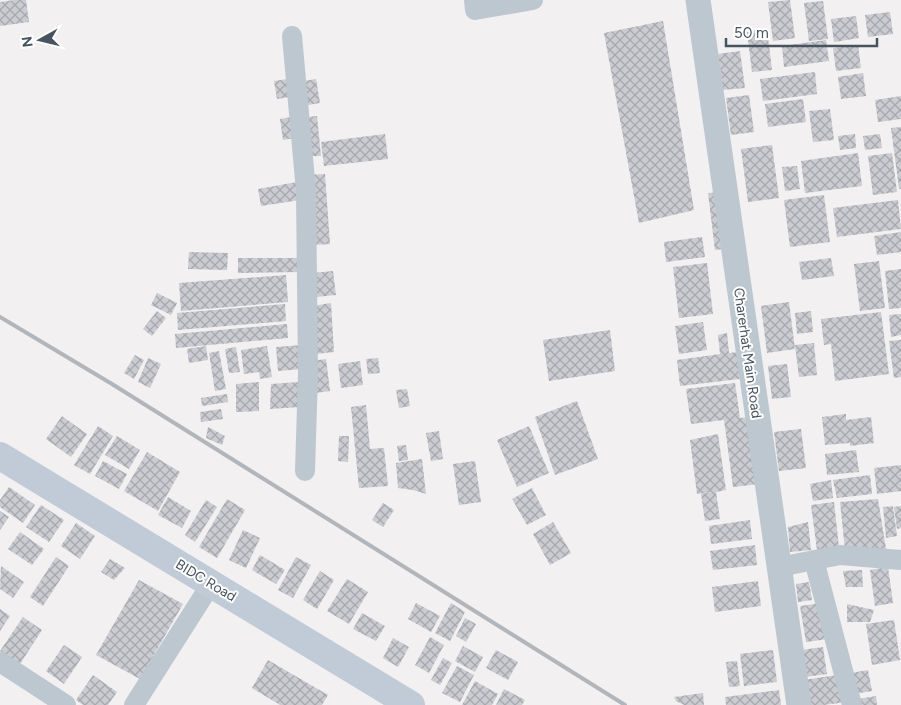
<svg xmlns="http://www.w3.org/2000/svg" width="901" height="705" viewBox="0 0 901 705" font-family="Figtree,sans-serif">
  <style>
    .building { fill: url(#building-cross-hatch) }
    .lines { fill: none; stroke-linecap: round; stroke-linejoin: round }
    .minor { stroke: #bdc7cf; stroke-width: 20 }
    .tertiary { stroke: #bdc7cf; stroke-width: 25 }
    .secondary { stroke: #c0cbd7; stroke-width: 28 }
    .rail { stroke: #b2b5ba; stroke-width: 4 }
    .labels { text-anchor: middle; stroke-width: 4; stroke-linejoin: round; paint-order: stroke }
    .street-label { font-size: 14px; fill: #47535e; stroke: #fff }
  </style>
  <defs>
    <pattern id="building-cross-hatch" width="8" height="8" patternUnits="userSpaceOnUse" patternTransform="scale(1.25)"><rect width="8" height="8" fill="#caccd2"/><path d="M0 0l8 8M0 8l8-8" fill="none" stroke="#a6a8ae"/></pattern>
  </defs>
  <rect width="100%" height="100%" fill="#f2f0f0"/>
  <!-- building -->
  <path class="building" d="M14,0H26L29,22L0,26V2Z
    M790,0L795,38L773,41L768,2Z
    M823,1L828,39L809,41L804,3Z
    M890,12L893,34L868,37L865,15Z
    M856,16L859,38L834,42L831,19Z
    M663,21L694,210L639,223L604,33Z
    M767,29L772,70L752,72L747,32Z
    M826,40L829,61L784,67L782,46Z
    M858,45L861,68L836,71L833,48Z
    M740,51L745,88L723,90L718,54Z
    M815,72L817,94L763,101L760,79Z
    M863,73L866,96L841,99L838,77Z
    M294,78L296,96L277,99L274,81Z
    M316,79L320,103L308,105L304,81Z
    M749,95L754,132L731,135L726,98Z
    M901,96V119L878,122L875,100Z
    M803,99L806,122L768,127L765,104Z
    M830,109L834,140L813,142L809,111Z
    M297,116L300,137L283,140L280,119Z
    M317,116L321,156H312L308,117Z
    M901,127V189H899L891,128Z
    M385,134L388,159L324,166L321,142Z
    M855,134L856,148L840,150L838,136Z
    M880,134L882,148L865,150L863,136Z
    M772,145L779,198L748,202L741,149Z
    M858,153L862,186L805,193L801,161Z
    M892,153L897,192L873,195L868,156Z
    M797,166L800,189L785,191L782,167Z
    M325,174L330,244L314,245L309,175Z
    M297,182L300,200L261,206L258,189Z
    M724,192L731,248L715,250L708,193Z
    M824,195L830,242L790,247L784,200Z
    M898,200L901,229L837,237L833,208Z
    M901,232V252L877,255L874,236Z
    M702,237L705,257L666,262L664,242Z
    M189,252L228,253L227,270L188,269Z
    M238,258H300V272L238,273Z
    M831,258L834,276L802,280L799,262Z
    M879,261L885,308L860,311L854,264Z
    M707,263L713,314L679,318L673,267Z
    M901,269V308L889,309L885,271Z
    M333,271L336,295L316,297L313,273Z
    M286,275L288,302L181,311L179,283Z
    M157,293L177,303L171,315L151,305Z
    M789,302L795,349L767,353L761,306Z
    M331,303L334,352L315,354L312,306Z
    M285,304L286,321L178,330L177,313Z
    M157,311L166,318L152,336L143,329Z
    M811,311L813,332L797,334L795,313Z
    M881,312L889,374L835,381L831,344L824,345L821,319Z
    M901,314V335L891,337L889,315Z
    M703,322L707,350L679,354L675,326Z
    M287,324L288,338L176,348L175,334Z
    M610,330L615,371L549,381L543,340Z
    M727,333L729,353L745,351L748,378L680,386L677,360L720,354L718,335Z
    M901,340V377L894,378L889,341Z
    M814,343L817,375L799,377L795,345Z
    M302,345L303,369L278,371L276,347Z
    M206,346L208,360L189,363L187,349Z
    M267,346L272,377L260,379L259,372L244,374L241,350Z
    M236,347L240,372L229,373L225,349Z
    M219,351L226,389L215,391L209,353Z
    M135,355L144,360L134,379L124,373Z
    M148,358L161,364L150,388L138,382Z
    M378,358L380,373L368,374L366,359Z
    M326,359L330,391L316,393L312,361Z
    M360,361L363,385L341,388L338,364Z
    M787,364L791,397L772,399L768,366Z
    M259,382V411L236,412V384Z
    M299,382L300,407L270,409L271,384Z
    M735,383L740,418L751,417L760,484L733,487L724,420L691,424L686,389Z
    M407,389L410,406L399,408L396,390Z
    M227,394L228,402L202,406L201,398Z
    M577,401L598,459L555,475L535,417Z
    M366,405L370,449L384,448L388,486L359,488L351,407Z
    M221,409L223,419L201,422L200,412Z
    M846,414V420L871,417L874,443L850,446V443L825,445L822,417Z
    M62,416L87,434L71,457L46,439Z
    M98,426L113,436L90,474L74,465Z
    M529,426L549,473L517,487L497,440Z
    M208,427L225,436L222,445L206,438Z
    M801,429L806,468L779,471L774,432Z
    M439,431L443,459L431,461L426,433Z
    M718,434L726,490L716,492L720,519L705,521L701,494L712,492L697,494L690,440Z
    M117,436L140,450L129,469L105,455Z
    M339,436H349L348,462L338,461Z
    M406,445L408,460L399,461L397,446Z
    M856,450L859,472L827,475L825,454Z
    M147,452L180,472L158,511L124,491Z
    M422,459L426,494L413,490L398,488L396,463Z
    M103,461L127,474L119,489L95,476Z
    M475,461L481,502L459,505L453,464Z
    M901,465V491L877,494L874,468Z
    M870,475L872,494L837,498L833,480Z
    M831,480L833,498L813,501L810,484Z
    M9,487L35,505L23,523L0,507V500Z
    M532,488L546,515L527,525L512,499Z
    M168,497L191,511L182,528L158,515Z
    M227,499L245,510L217,558L199,547Z
    M878,499L887,555L845,550L840,502Z
    M206,500L217,507L195,542L185,535Z
    M834,502L839,547L817,550L811,505Z
    M383,503L394,510L383,527L372,520Z
    M41,505L64,520L49,542L26,527Z
    M893,506L897,536L886,538L883,507Z
    M901,506V528L897,529L894,507Z
    M0,511L9,517L0,530Z
    M750,520L752,539L711,544L709,526Z
    M553,522L571,553L550,565L533,534Z
    M808,522L811,550L790,552L788,527Z
    M76,523L95,536L80,559L61,546Z
    M243,530L260,538L246,568L229,560Z
    M20,532L44,549L32,565L8,549Z
    M755,545L757,565L713,570L710,551Z
    M260,555L285,570L276,584L252,570Z
    M56,557L69,566L43,606L30,597Z
    M296,557L311,565L293,598L278,590Z
    M110,559L125,568L114,580L101,572Z
    M1,566L24,582L13,598L0,589Z
    M888,567L893,603L875,606L870,570Z
    M862,570L863,587H846L843,571Z
    M320,571L334,580L317,609L303,600Z
    M347,579L368,592L349,624L327,611Z
    M139,580L183,604L140,679L96,655Z
    M758,581L761,606L715,612L712,587Z
    M809,582L812,600L798,602L796,584Z
    M416,603L440,616L431,632L408,619Z
    M451,603L465,612L450,641L435,633Z
    M822,603L828,639L806,642L800,606Z
    M847,604L874,610L870,622H847Z
    M0,609L10,616L0,631Z
    M362,613L385,626L376,641L353,629Z
    M23,617L42,630L20,664L0,651Z
    M465,618L476,624L466,642L456,636Z
    M894,620L900,660L872,665L866,624Z
    M430,637L444,645L429,673L415,665Z
    M393,638L409,647L398,667L383,658Z
    M64,645L82,657L64,684L46,671Z
    M463,646L483,657L475,672L455,661Z
    M823,647L827,674L805,677L801,650Z
    M496,650L518,662L508,680L486,668Z
    M773,650L777,682L744,686L740,654Z
    M443,658L452,663L440,685L431,680Z
    M268,660L328,695L322,705H280L252,688Z
    M737,661L740,686L729,687L726,662Z
    M457,666L474,675L460,702L442,693Z
    M868,670L872,691L854,694L851,673Z
    M843,674L847,702L824,705H808L804,680Z
    M93,675L117,692L108,705H83L76,700Z
    M475,681L498,694L492,705H462Z
    M504,689L525,700L522,705H496Z
    M779,690L781,705H726L725,697Z
    M703,693L704,705H684L676,701L674,697Z
    M876,696L877,705H859L858,699Z"/>
  <g class="lines">
    <!-- minor -->
    <path class="minor" d="M474,0L475,10L533,0
      M292,36L306,191L308,374L305,471
      M814,560L852,705
      M779,567L840,555L901,560
      M0,662L66,705
      M134,705L211,584"/>
    <!-- tertiary -->
    <path class="tertiary" d="M698,0L799,705"/>
    <!-- secondary -->
    <path class="secondary" d="M0,456L411,705"/>
    <!-- rail -->
    <path class="rail" d="M0,317L112,384L625,705"/>
  </g>
  <g class="labels">
    <!-- street labels -->
    <g class="street-label">
      <text transform="translate(748 353) rotate(82)" y="5">Charerhat Main Road</text>
      <text transform="translate(206 580) rotate(31)" y="5">BIDC Road</text>
    </g>
  </g>
  <!-- north arrow -->
  <g transform="translate(40 40) rotate(262)" stroke="#ffffff" stroke-width="4" paint-order="stroke">
  <path d="M0-4L9 19L0 12L-9 19Z" fill="#47535e"/>
  <text y="-8" font-size="14" font-weight="bold" text-anchor="middle" fill="#47535e">N</text>
  </g>
  <!-- scale -->
  <path d="M726 38v8h151v-8" fill="none" stroke="#47535e" stroke-width="2.5"/>
  <text x="734" y="38" font-size="15" fill="#47535e" stroke="#ffffff" stroke-width="4" paint-order="stroke">50 m</text>
</svg>
